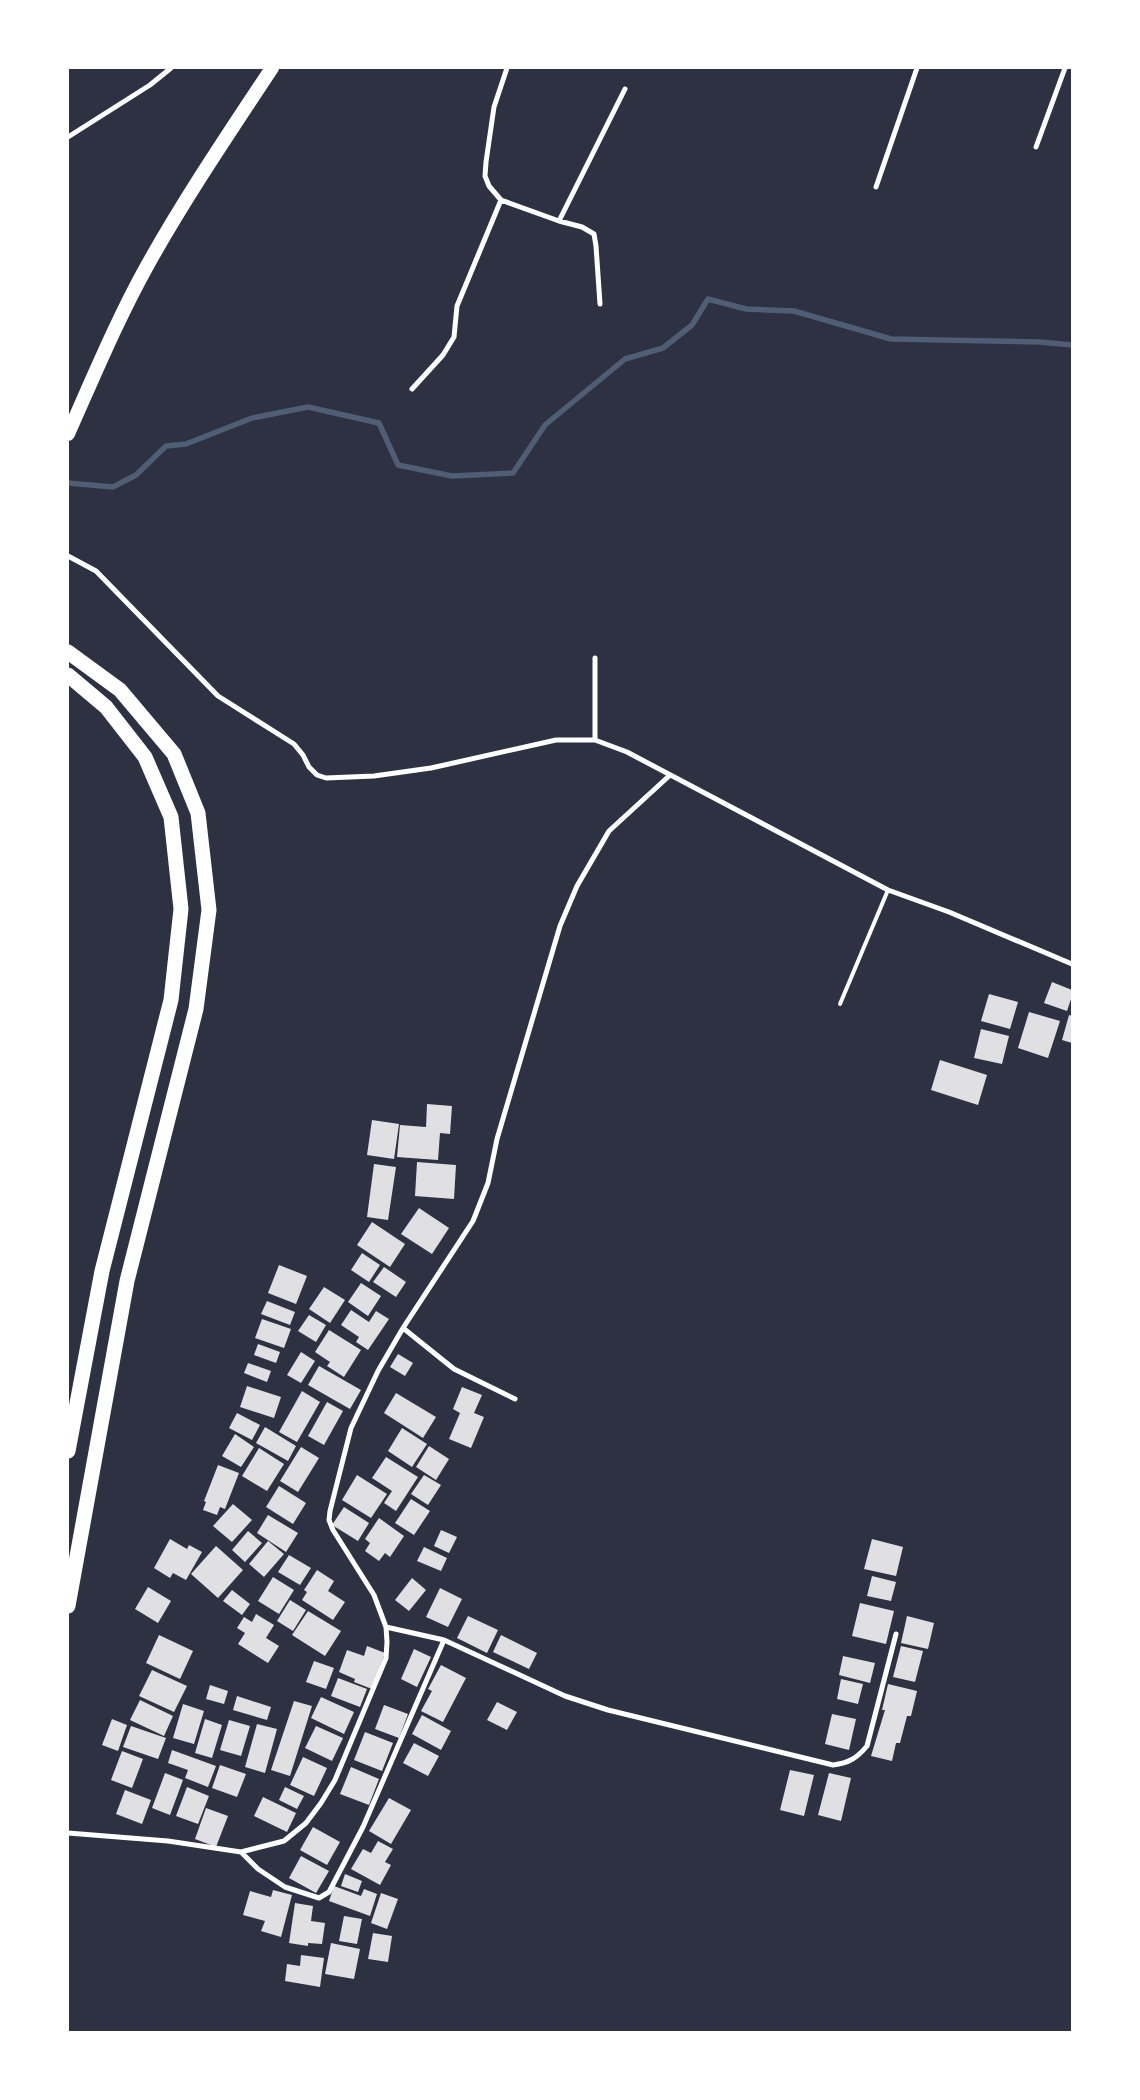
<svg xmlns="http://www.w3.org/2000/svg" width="1140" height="2100" viewBox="0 0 1140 2100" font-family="'Archivo Narrow',sans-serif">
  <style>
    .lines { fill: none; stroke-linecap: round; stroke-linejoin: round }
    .stream { stroke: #4f5d75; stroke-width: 5.5 }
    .building { fill: #e0e0e3 }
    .service { stroke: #fff; stroke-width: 4 }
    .minor { stroke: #fff; stroke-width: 5 }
    .trunk { stroke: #fff; stroke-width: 14 }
    .motorway { stroke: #fff; stroke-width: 15 }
  </style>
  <rect width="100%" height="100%" fill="#2d3142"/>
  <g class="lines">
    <!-- stream -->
    <path class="stream" d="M68,483L113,487L136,475L166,446L186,444L252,418L308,407L379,423L398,465L452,476L513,473L545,425L625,359L663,348L692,325L708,299L746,309L794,311L891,339L1040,342L1072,345"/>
  </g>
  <!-- building -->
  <path class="building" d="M1052,982L1072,990V996L1067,1011L1044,1003Z
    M989,994L1018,1002L1010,1029L981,1021Z
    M1029,1012L1060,1021L1048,1058L1018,1048Z
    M1069,1015L1072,1016V1043L1062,1040Z
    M981,1029L1009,1036L1002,1064L974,1058Z
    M940,1060L987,1075L978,1105L931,1090Z
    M427,1104L452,1106L450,1134L440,1133L438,1160L397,1157L400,1125L426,1127Z
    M372,1120L399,1124L394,1159L367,1155Z
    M417,1162L456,1165L454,1199L415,1196Z
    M374,1164L396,1167L388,1220L367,1217Z
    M419,1208L449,1228L432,1254L401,1234Z
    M372,1222L405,1244L390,1267L357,1245Z
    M362,1253L380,1265L369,1282L351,1270Z
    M279,1265L307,1276L296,1304L268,1293Z
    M384,1267L406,1282L396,1297L373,1282Z
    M361,1283L381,1296L368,1316L348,1302Z
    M324,1287L345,1300L330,1323L309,1309Z
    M267,1301L295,1312L290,1325L261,1314Z
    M351,1310L369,1322L376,1311L389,1319L368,1350L356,1342L359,1337L341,1325Z
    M309,1315L326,1325L316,1342L298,1331Z
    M262,1319L291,1329L284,1348L255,1338Z
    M329,1330L361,1350L344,1377L327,1366L330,1362L315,1352Z
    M258,1344L280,1352L276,1363L254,1355Z
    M301,1352L315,1361L301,1383L287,1375Z
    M398,1354L413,1363L405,1376L390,1367Z
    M248,1363L271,1371L267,1382L244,1373Z
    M319,1366L361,1390L350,1409L308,1385Z
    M247,1386L281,1397L274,1418L240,1407Z
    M462,1387L482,1395L474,1413L484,1417L471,1448L449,1439L460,1413L453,1409Z
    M302,1391L320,1402L297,1442L279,1432Z
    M396,1393L436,1417L423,1438L384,1413Z
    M327,1402L343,1411L324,1445L308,1436Z
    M237,1413L260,1425L252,1440L229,1428Z
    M265,1427L296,1446L288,1461L256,1443Z
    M402,1428L427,1444L412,1467L388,1451Z
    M235,1434L254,1447L241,1467L222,1456Z
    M429,1446L449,1459L436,1480L416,1467Z
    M301,1447L319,1458L298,1492L280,1481Z
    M259,1448L284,1464L267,1491L242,1476Z
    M386,1457L418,1477L396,1511L384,1503L392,1491L372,1478Z
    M218,1465L239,1473L225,1509L220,1507L217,1515L203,1510L206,1502L204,1501Z
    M357,1475L387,1494L371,1518L342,1500Z
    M424,1475L441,1485L428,1505L411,1494Z
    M279,1486L306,1503L293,1524L266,1507Z
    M411,1499L430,1511L414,1535L395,1523Z
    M233,1504L252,1520L232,1542L213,1526Z
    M344,1507L369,1523L358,1541L332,1525Z
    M268,1515L298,1533L286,1552L257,1533Z
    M379,1518L404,1536L390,1557L385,1553L379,1561L365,1551L370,1543L365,1539Z
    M441,1530L457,1537L449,1553L434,1546Z
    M248,1531L262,1543L245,1562L232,1550Z
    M170,1539L187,1549L189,1545L202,1552L186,1580L173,1573L170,1578L154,1568Z
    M872,1539L903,1547L896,1576L864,1569Z
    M268,1541L284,1554L264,1577L249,1564Z
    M216,1546L243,1570L218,1598L191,1574Z
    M424,1547L447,1558L441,1571L417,1561Z
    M289,1555L311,1568L300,1585L278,1572Z
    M317,1570L334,1581L328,1591L345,1602L333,1620L302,1600L307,1592L304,1590Z
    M872,1576L896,1582L891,1601L867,1596Z
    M273,1577L294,1590L279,1614L258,1601Z
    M412,1578L426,1590L409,1611L395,1600Z
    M148,1587L171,1601L158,1623L135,1609Z
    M440,1588L462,1599L448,1627L426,1617Z
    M232,1590L250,1604L242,1615L223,1601Z
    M290,1600L306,1610L293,1631L277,1621Z
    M860,1603L894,1611L886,1644L852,1636Z
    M308,1611L341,1631L325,1656L292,1635Z
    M256,1614L274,1625L266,1638L279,1646L268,1663L238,1644L245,1633L237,1628L244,1617L252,1622Z
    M468,1616L498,1630L487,1653L457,1638Z
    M907,1616L934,1623L928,1649L901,1643Z
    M159,1635L193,1651L180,1679L146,1663Z
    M501,1635L537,1653L529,1669L493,1652Z
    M367,1646L385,1653L372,1689L354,1682L355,1679L339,1672L347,1650L364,1656Z
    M901,1646L923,1651L915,1682L893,1677Z
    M414,1649L431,1657L417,1687L401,1679Z
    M843,1656L875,1663L870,1683L839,1675Z
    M314,1661L334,1668L326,1689L306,1682Z
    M441,1665L466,1678L443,1722L421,1711L432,1691L428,1689Z
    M152,1670L187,1686L174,1712L139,1696Z
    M338,1678L367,1689L360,1707L331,1696Z
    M841,1679L863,1684L858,1704L837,1699Z
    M888,1684L917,1691L911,1716H907L900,1743H896L892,1761L871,1756L885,1710H882Z
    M210,1685L228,1691L224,1704L206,1699Z
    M237,1696L271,1707L267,1720L233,1710Z
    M321,1697L354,1712L344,1734L311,1718Z
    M140,1700L173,1716L164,1736L130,1720Z
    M294,1701L312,1706L290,1776L271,1770Z
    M497,1702L517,1712L507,1730L487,1720Z
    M183,1704L204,1711L194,1744L173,1738Z
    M384,1705L408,1714L399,1738L375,1729Z
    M832,1714L856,1719L849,1750L825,1744Z
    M422,1715L451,1731L441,1750L412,1734Z
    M112,1719L127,1725L118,1751L102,1745Z
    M205,1719L222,1725L212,1758L195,1753Z
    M229,1720L250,1726L241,1756L220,1750Z
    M257,1724L277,1729L265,1773L245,1767Z
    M131,1726L166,1738L158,1759L123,1747Z
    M316,1726L343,1738L332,1761L305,1748Z
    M365,1732L393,1743L382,1771L354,1760Z
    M414,1743L439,1756L428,1776L403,1763Z
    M172,1750L216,1766L208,1787L185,1778L188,1770L168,1763Z
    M122,1751L143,1759L132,1788L111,1780Z
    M303,1757L327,1768L314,1796L290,1785Z
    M220,1765L246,1774L237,1797L212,1788Z
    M351,1767L379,1779L369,1805L340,1794Z
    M790,1770L814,1775L804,1816L780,1810Z
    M165,1773L183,1780L170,1815L152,1808Z
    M829,1773L851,1778L841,1821L818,1815Z
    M187,1787L209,1796L198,1824L176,1816Z
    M285,1787L304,1796L297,1809L279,1800Z
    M125,1790L151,1800L142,1824L116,1814Z
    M263,1797L296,1813L287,1832L254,1816Z
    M389,1798L411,1810L391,1844L369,1831Z
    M206,1808L228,1816L216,1847L195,1839Z
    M313,1827L340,1842L327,1865L300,1850Z
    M378,1841L393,1849L385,1862L391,1865L380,1885L351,1869L363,1849L371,1853Z
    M301,1856L329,1871L316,1893L289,1878Z
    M345,1874L362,1881L358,1892L341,1886Z
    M334,1886L361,1896L364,1889L377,1894L370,1916L329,1901Z
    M273,1890L292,1895L281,1937L261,1931L265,1921L243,1915L250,1891L271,1897Z
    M381,1893L398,1899L387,1929L371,1923Z
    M295,1903L313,1906L311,1921L325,1923L322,1944L308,1943V1946L289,1943Z
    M344,1916L362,1919L357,1944L339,1941Z
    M373,1933L392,1936L388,1962L368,1959Z
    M331,1943L360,1949L354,1979L325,1974Z
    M301,1955L324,1958L320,1987L285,1981L287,1964L300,1966Z"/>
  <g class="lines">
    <!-- service -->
    <path class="service" d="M840,1004L888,890"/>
    <!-- minor -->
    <path class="minor" d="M507,68L494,107L486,162L485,176L489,186L501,200L559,221L582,227L594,234L596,246L600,304
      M68,137L150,85L171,68
      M1036,147L1065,68
      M876,187L917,68
      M559,221L625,89
      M412,389L443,355L454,337L457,306L501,200
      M68,556L96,571L218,696L294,744L303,755L309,767L317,775L326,778L374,776L431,768L556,740H595L627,752L888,890L949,912L1072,964
      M595,740V658
      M403,1328L454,1369L515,1399
      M444,1640L565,1696L608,1710L833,1765C849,1763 857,1758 867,1746L896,1634
      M68,1833L168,1841L241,1852L258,1869L285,1887L319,1898L329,1892L363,1827L444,1640L386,1627L374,1595L333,1530L329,1520L330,1511L351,1428L378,1371L403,1328L473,1221L488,1183L497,1139L560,926L577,886L609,831L669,776
      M241,1852L284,1841L306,1823L321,1803L335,1780L386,1658L387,1642L386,1627"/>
    <!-- trunk -->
    <path class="trunk" d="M68,434C93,378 117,320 147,266C185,198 229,133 272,68"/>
    <!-- motorway -->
    <path class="motorway" d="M68,652L120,690L174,754L198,813L209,910L196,1009L127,1281L68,1606
      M68,675L106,707L145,757L171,817L181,909L171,1000L102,1271L68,1451"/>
  </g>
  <!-- border -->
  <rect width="1140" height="2100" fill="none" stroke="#ffffff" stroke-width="138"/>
</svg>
